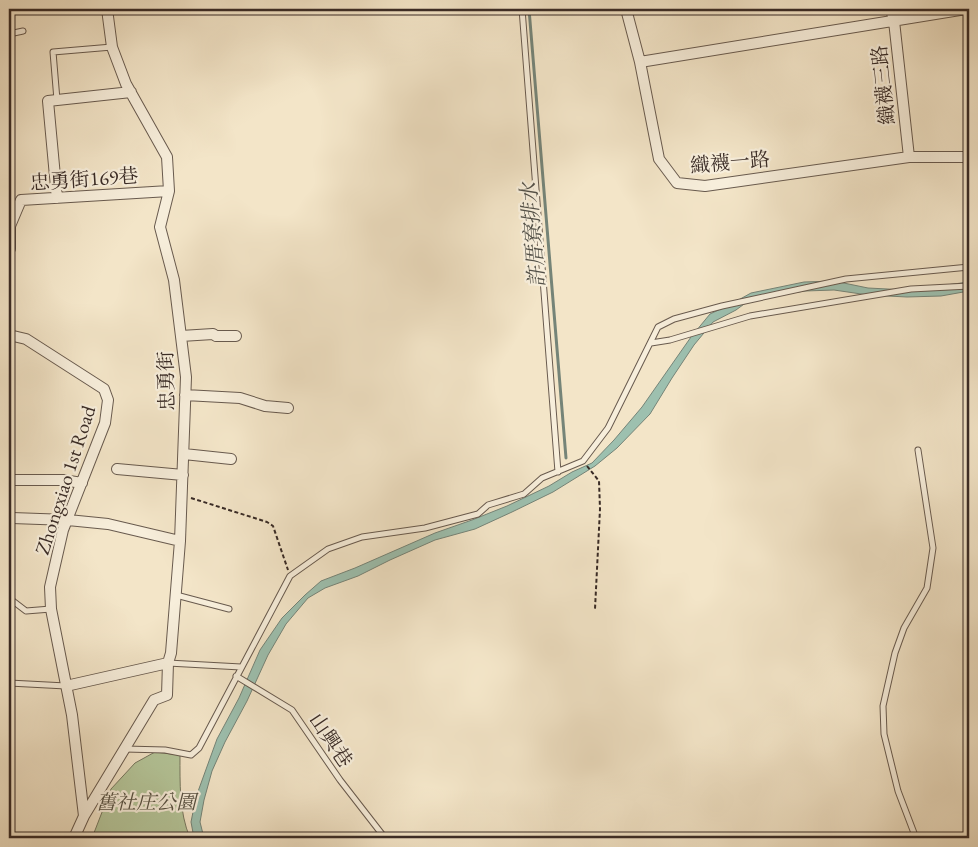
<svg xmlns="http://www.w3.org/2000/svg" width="978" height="847" viewBox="0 0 978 847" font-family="'EB Garamond','Noto Serif TC',serif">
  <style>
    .green { fill: #b5c69a; stroke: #777860 }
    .water { fill: #9dc0af; stroke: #758478 }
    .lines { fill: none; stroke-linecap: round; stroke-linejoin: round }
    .stream { stroke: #758478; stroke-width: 3 }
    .lane-casing { stroke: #685a4e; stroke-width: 7 }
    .street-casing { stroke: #685a4e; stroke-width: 12 }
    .path { stroke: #392b26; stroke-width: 2; stroke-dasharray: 4 2.5; stroke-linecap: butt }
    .lane { stroke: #f7eedb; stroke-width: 5 }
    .street { stroke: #f7eedb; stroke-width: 10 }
    .labels { text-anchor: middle; stroke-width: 4.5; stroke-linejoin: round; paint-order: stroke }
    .street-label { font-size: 20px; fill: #392b26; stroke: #f7eedb }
    .park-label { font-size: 20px; font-style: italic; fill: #585243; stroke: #f7eedb }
    .water-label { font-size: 21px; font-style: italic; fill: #525048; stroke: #f7eedb }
  </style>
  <rect width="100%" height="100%" fill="#f3e5c8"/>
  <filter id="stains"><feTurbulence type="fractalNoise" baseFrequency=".004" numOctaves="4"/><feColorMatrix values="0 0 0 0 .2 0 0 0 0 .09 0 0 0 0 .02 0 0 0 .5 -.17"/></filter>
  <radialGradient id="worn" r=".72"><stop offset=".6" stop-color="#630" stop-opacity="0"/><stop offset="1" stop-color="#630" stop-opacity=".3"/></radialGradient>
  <!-- green -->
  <path class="green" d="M155,752L180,755C180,783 179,812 190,838H92L111,789L135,763Z"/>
  <!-- water -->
  <path class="water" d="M834,281L868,288L907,290L969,282V291L941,296L907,297L868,295L834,290L805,291L751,299L736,310L713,322L694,345L672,378L650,414L617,448L595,466L553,492L512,512L475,529L435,540L390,560L358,576L325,588L308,598L286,624L268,655L247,701L225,742L212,771L204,800L200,822L204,838H194L191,822L196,797L217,739L239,698L260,650L282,618L305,595L321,581L355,568L435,533L472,520L507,506L549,486L572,472L592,463L614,440L642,407L691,337L710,314L733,303L751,293L804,282Z"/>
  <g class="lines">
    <!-- stream -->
    <path class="stream" d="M529,9L566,458"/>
    <!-- lane casing -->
    <g class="lane-casing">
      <path id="lane" d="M522,9L558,472
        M9,34L23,31
        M57,100L53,52L112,47
        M651,343L670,340L750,316L911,289L969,286
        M176,595L229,609
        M9,598L26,611L51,609
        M168,663L241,667
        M236,676L292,710L340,780L385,838
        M9,683L66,686
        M125,749L165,750L191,755L199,748L290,576L328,549L362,537L425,528L478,514L488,505L524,494L542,478L583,461L608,428L658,327L674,319L722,306L846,279L969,267
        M915,838L914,833L898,791L884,734L883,706L895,653L904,628L927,588L933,548L918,450"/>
    </g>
    <!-- street casing -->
    <g class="street-casing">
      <path id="street" d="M626,9L640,62L659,159L677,183L705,186L909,157H969
        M891,9L894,21L909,157
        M640,62L966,9
        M57,198L48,101L131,92
        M10,249V226L21,200L169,191
        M9,335L26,339L104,389L108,400L105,423L63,530L50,587L51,609L72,715L84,816L74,838
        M181,336L213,334L216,336H236
        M185,395L240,398L265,406L288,408
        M184,454L231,459
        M117,469L183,475
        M9,480H63L82,483
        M12,518L68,520L108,524L180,541
        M66,686L168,663L171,653L180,541L186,377L174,280L160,227L169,191L167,157L126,84L112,47L107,9
        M84,816L154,700L167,695L168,663"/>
    </g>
    <!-- path -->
    <path class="path" d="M587,466L599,481L600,509L595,609
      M191,498L267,522L273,526L288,570"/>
    <!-- lane -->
    <use href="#lane" class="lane"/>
    <!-- street -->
    <use href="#street" class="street"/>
  </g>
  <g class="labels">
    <!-- street labels -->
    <g class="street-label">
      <text transform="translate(883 85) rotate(-96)" y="7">織襪三路</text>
      <text transform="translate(730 162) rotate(-5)" y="7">織襪一路</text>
      <text transform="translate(84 179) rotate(-4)" y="7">忠勇街169巷</text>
      <text transform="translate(166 381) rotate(-92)" y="7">忠勇街</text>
      <text transform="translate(65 480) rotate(-72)" y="7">Zhongxiao 1st Road</text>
      <text transform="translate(331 740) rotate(56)" y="7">山興巷</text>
    </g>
    <!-- park labels -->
    <g class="park-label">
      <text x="146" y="809">舊社庄公園</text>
    </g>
    <!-- water labels -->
    <g class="water-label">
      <text transform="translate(533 235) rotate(-95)" y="7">許厝寮排水</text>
    </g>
  </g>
  <!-- margin -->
  <rect width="978" height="847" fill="none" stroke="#f3e5c8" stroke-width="30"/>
  <rect x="10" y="10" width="958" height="827" fill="none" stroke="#392b26" stroke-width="2.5"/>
  <rect x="15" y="15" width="948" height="817" fill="none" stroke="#392b26"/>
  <rect width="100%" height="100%" filter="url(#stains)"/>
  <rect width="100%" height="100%" fill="url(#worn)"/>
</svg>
